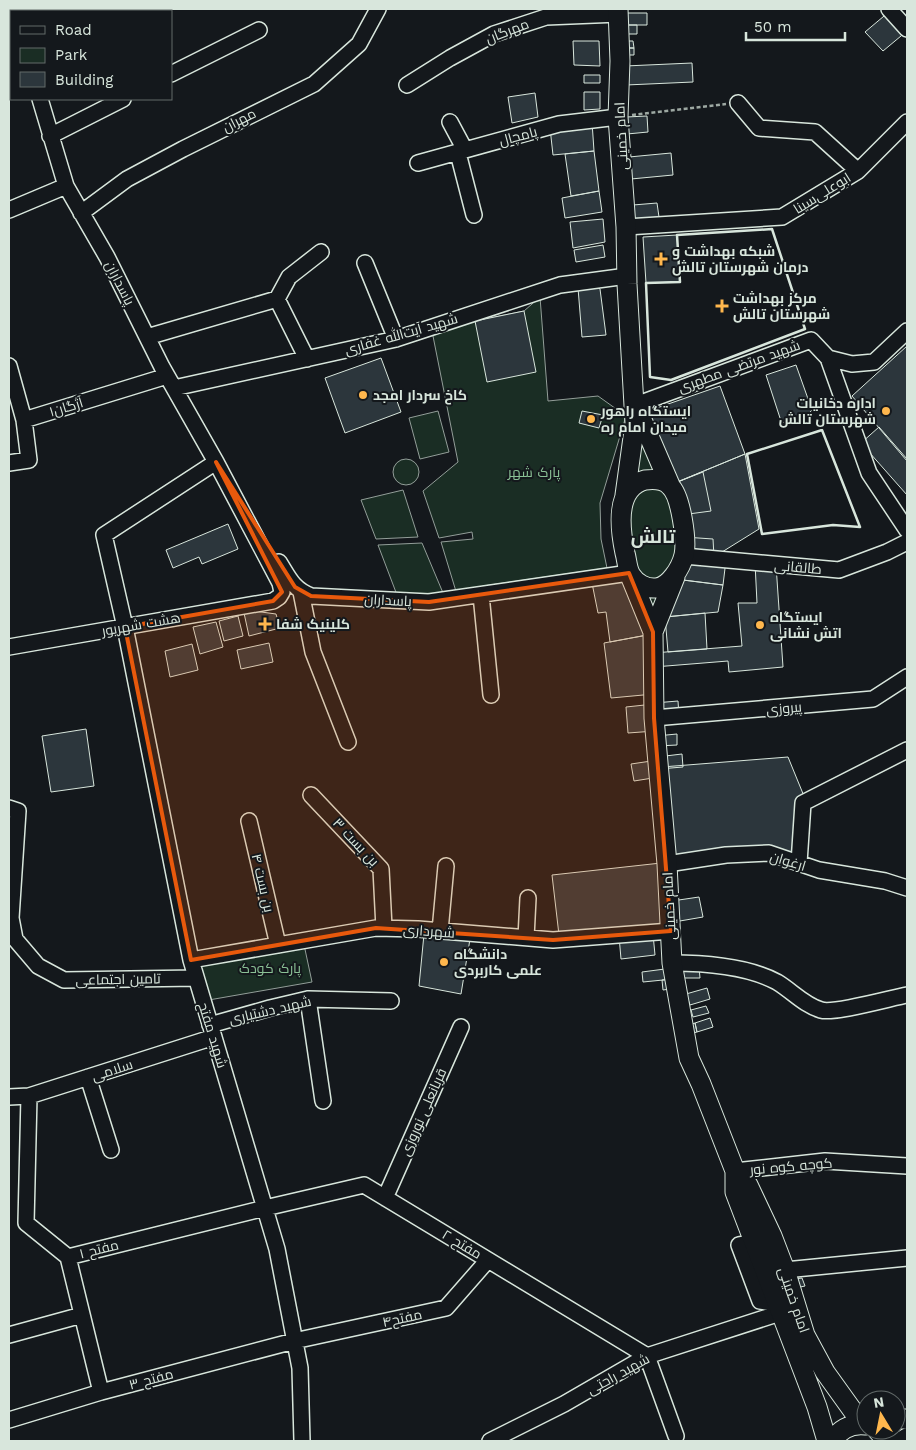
<svg xmlns="http://www.w3.org/2000/svg" width="916" height="1450" viewBox="0 0 916 1450" font-family="'Work Sans',Cairo,sans-serif">
  <style>
    .green { fill: #1a2d24; stroke: #939e99 }
    .building { fill: #2c363c; stroke: #d8e6dc }
    .lines { fill: none; stroke-linecap: round; stroke-linejoin: round }
    .minor-casing { stroke: #d8e6dc; stroke-width: 18 }
    .major-casing { stroke: #d8e6dc; stroke-width: 21 }
    .path { stroke: #9da8a2; stroke-width: 2.5; stroke-dasharray: 4 2.5; stroke-linecap: butt }
    .minor { stroke: #14181c; stroke-width: 15 }
    .major { stroke: #14181c; stroke-width: 19 }
    .wall { stroke: #d8e6dc; stroke-width: 2.5 }
    .marked { fill: #e8590c; fill-opacity: 0.2; stroke: #e8590c; stroke-width: 4; stroke-linejoin: round }
    .poi-dot { fill: #ffb74d; stroke: #14181c; stroke-width: 2 }
    .labels { text-anchor: middle; stroke-width: 4; stroke-linejoin: round; paint-order: stroke }
    .street-label { font-size: 14px; fill: #d8e6dc; stroke: #14181c }
    .poi-label { font-size: 14px; font-weight: bold; fill: #d8e6dc; stroke: #14181c; text-anchor: start }
    .park-label { font-size: 14px; fill: #8ac095; stroke: #14181c }
    .district-label { font-size: 19px; font-weight: bold; fill: #d8e6dc; stroke: #14181c }
  </style>
  <rect width="100%" height="100%" fill="#14181c"/>
  <!-- green -->
  <path class="green" d="M540,297L548,401L598,396L626,416L600,503L601,539L607,568L483,586L458,598L441,542L473,539L472,532L439,538L423,491L458,462L430,321H475L524,311Z
    M438,411L449,452L420,459L409,418Z
    M642,420L684,534L653,631L624,544Z
    M393 472a13 13 0 1 1 26 0a13 13 0 1 1-26 0Z
    M403,490L418,537L376,539L361,500Z
    M422,543L446,600L397,595L378,545Z
    M303,940L312,982L203,1001L191,960Z"/>
  <!-- building -->
  <path class="building" d="M890,11L907,31L883,51L865,32Z
    M625,13H647V25H625Z
    M625,25H637V34H625Z
    M573,41H599L600,66L574,65Z
    M625,41H633L634,48H625Z
    M625,48H634V55H625Z
    M692,63L693,82L626,85L625,66Z
    M584,75H600V83H584Z
    M584,92H600V109L584,110Z
    M535,93L538,117L512,123L508,97Z
    M647,116L648,132L627,134L626,117Z
    M592,122L594,151L553,155L550,128Z
    M594,151L599,191L571,196L565,154Z
    M671,153L673,175L631,179L629,157Z
    M599,191L602,212L565,218L562,198Z
    M657,203L659,217L634,219L633,205Z
    M603,219L605,242L573,248L570,222Z
    M677,235L680,282L646,283L643,237Z
    M603,245L605,257L576,262L574,250Z
    M595,284L600,289L606,335L582,337L578,288Z
    M524,311L536,372L487,382L475,321Z
    M907,346V461L852,396Z
    M381,358L401,412L345,433L325,378Z
    M796,365L812,410L802,421L788,425L781,421L766,375Z
    M720,386L745,454L670,485L648,411Z
    M582,411L603,415L599,428L579,423Z
    M879,427L907,459V495L861,443Z
    M745,454L759,529L714,557L684,554L670,485Z
    M703,472L711,511L681,515L670,485Z
    M228,524L238,549L202,564L199,557L173,568L166,550Z
    M684,537L713,539L714,557L684,550Z
    M684,557L726,560L723,585L675,579Z
    M755,563L776,565L783,667L729,672L728,661L654,667L653,653L742,646L738,603H757Z
    M623,579L647,635L610,642L606,612L598,613L592,583Z
    M675,579L723,585L718,612L665,617Z
    M254,611L276,614L280,628L249,636L244,613Z
    M705,613L707,649L668,652L665,617Z
    M238,616L243,636L224,641L219,621Z
    M216,622L223,647L200,654L193,627Z
    M653,634L654,694L611,698L604,643Z
    M269,643L273,662L241,669L237,650Z
    M192,644L198,670L170,677L165,651Z
    M678,701L679,716L654,718V703Z
    M654,704L655,731L628,733L626,707Z
    M86,729L94,786L51,792L42,736Z
    M677,734V745L657,746L656,736Z
    M682,754L683,767L659,769L657,757Z
    M788,757L806,801L802,861L729,852L670,862L662,767Z
    M658,760L659,777L634,781L631,764Z
    M661,863L670,928L559,935L552,875Z
    M699,897L703,917L674,922L672,901Z
    M424,934L470,939L461,994L419,986Z
    M653,934L655,955L621,959L619,936Z
    M680,964L699,967L700,978H683Z
    M680,967L683,978L643,982L642,972Z
    M683,978L684,987L663,990L662,980Z
    M707,988L710,999L690,1005L686,994Z
    M706,1006L709,1013L693,1017L691,1010Z
    M710,1018L713,1027L697,1032L695,1023Z
    M695,1023L697,1032L683,1036L681,1027Z
    M802,1278L805,1286L791,1289L788,1280Z"/>
  <g class="lines">
    <!-- minor casing -->
    <g class="minor-casing">
      <path id="minor" d="M22,9L23,11
        M889,9L907,29
        M9,67L11,66
        M171,74L259,30
        M407,85L450,58L494,34L546,17L619,14
        M738,103L759,128L815,132L858,171
        M450,122L465,150
        M50,136L123,99
        M458,153L474,215
        M418,163L559,124L618,117
        M9,210L66,186
        M81,213L127,179L183,149L314,84L359,44L378,9
        M626,227L782,217L858,171L907,122
        M365,263L396,339
        M277,299L289,277L321,252
        M147,337L277,299L307,359
        M828,358L869,473L907,530
        M9,366L24,420
        M174,388L396,339L560,285L627,276
        M641,403L811,340L828,358L852,364L874,362L907,331
        M216,462L104,535L125,627L191,960L277,1249L300,1368L302,1441
        M9,463L29,460L24,420L167,376
        M684,556L839,570L887,552L907,542
        M279,562C289,578 293,589 311,596L429,602L629,573
        M301,592L313,652L348,742
        M481,595L491,695
        M9,647L273,601L279,597L282,592L280,583L216,462L162,367L107,257L66,186L40,99
        M654,718L873,699L907,677
        M311,795L381,869L384,928
        M9,808L18,811L11,918L15,939L38,966L64,980L196,978
        M249,821L278,945
        M799,863L803,803L907,750
        M667,864L726,855L769,853L819,870L885,881L907,888
        M440,931L446,866
        M526,938L528,898
        M191,960L376,928L418,929L553,940L671,931
        M672,963C705,963 747,966 777,982C792,991 804,1005 821,1010C834,1014 891,998 907,995
        M308,999L323,1101
        M210,1025L270,1008L308,999L391,1001
        M88,1077L111,1150
        M29,1096L26,1223L68,1257
        M9,1097L29,1096L214,1037
        M735,1171L825,1161L907,1166
        M385,1198L461,1027
        M754,1238L745,1244L739,1245L760,1301L777,1304
        M785,1270L907,1258
        M9,1335L82,1315
        M101,1392L68,1257L265,1208L364,1185L647,1356L676,1436
        M9,1420L101,1392L294,1341L446,1308L488,1260
        M490,1441L564,1404L647,1356L780,1313"/>
    </g>
    <!-- major casing -->
    <g class="major-casing">
      <path id="major" d="M618,9L620,61L618,117L626,227L627,284L635,423L625,495
        M641,409L642,420L670,485
        M645,480C653,479 664,479 670,486C681,496 687,540 684,555C681,568 669,587 656,588C646,589 636,583 631,575C627,569 627,560 625,553C620,529 614,488 645,480Z
        M629,573L653,632L654,718L667,864L672,963L689,1058L701,1084L735,1171V1192L817,1407L827,1441
        M653,632L675,577
        M735,1171L748,1185L772,1236L785,1270L805,1335L825,1372L863,1425
        M896,1419H907
        M877,1430L887,1441
        M832,1441C840,1429 851,1423 866,1425
        M902,1441L907,1438"/>
    </g>
    <!-- path -->
    <path class="path" d="M632,115L726,104"/>
    <!-- minor -->
    <use href="#minor" class="minor"/>
    <!-- major -->
    <use href="#major" class="major"/>
    <!-- wall -->
    <path class="wall" d="M772,229L805,329L671,380L650,377L646,283L680,282L677,235Z
      M822,430L860,527L833,525L762,534L747,454Z"/>
  </g>
  <!-- marked area -->
  <path class="marked" d="M216,462L295,587L311,596L429,602L629,573L653,632L654,718L671,931L553,940L376,928L191,960L125,627L273,601L282,592Z"/>
  <!-- markers -->
  <g class="poi-dot">
    <path d="M658.5 251.5h5v5h5v5h-5v5h-5v-5h-5v-5h5z"/>
    <path d="M719.5 298.5h5v5h5v5h-5v5h-5v-5h-5v-5h5z"/>
    <circle cx="363" cy="395" r="5"/>
    <circle cx="886" cy="411" r="5"/>
    <circle cx="591" cy="419" r="5"/>
    <path d="M262.5 616.5h5v5h5v5h-5v5h-5v-5h-5v-5h5z"/>
    <circle cx="760" cy="625" r="5"/>
    <circle cx="444" cy="962" r="5"/>
  </g>
  <g class="labels">
    <!-- street labels -->
    <g class="street-label">
      <text transform="translate(507 31) rotate(-21)" y="5">مهرگان</text>
      <text transform="translate(239 120) rotate(-27)" y="5">مهران</text>
      <text transform="translate(518 136) rotate(-15)" y="5">پامچال</text>
      <text transform="translate(621 136) rotate(-93)" y="5">امام خمینی</text>
      <text transform="translate(822 193) rotate(-32)" y="5">ابوعلی‌سینا</text>
      <text transform="translate(120 283) rotate(63)" y="5">پاسداران</text>
      <text transform="translate(401 334) rotate(-16)" y="5">شهید آیت‌الله غفاری</text>
      <text transform="translate(739 366) rotate(-20)" y="5">شهید مرتضی مطهری</text>
      <text transform="translate(66 407) rotate(-17)" y="5">۱آژگان</text>
      <text transform="translate(798 567) rotate(5)" y="5">طالقانی</text>
      <text transform="translate(388 600) rotate(3)" y="5">پاسداران</text>
      <text transform="translate(141 624) rotate(-10)" y="5">هشت شهریور</text>
      <text transform="translate(784 708) rotate(-5)" y="5">پیروزی</text>
      <text transform="translate(356 842) rotate(47)" y="5">بن بست ۳</text>
      <text transform="translate(788 861) rotate(17)" y="5">ارغوان</text>
      <text transform="translate(263 883) rotate(77)" y="5">بن بست ۴</text>
      <text transform="translate(669 906) rotate(-93)" y="5">امام خمینی</text>
      <text transform="translate(429 931) rotate(4)" y="5">شهرداری</text>
      <text transform="translate(118 979) rotate(-1)" y="5">تامین اجتماعی</text>
      <text transform="translate(270 1010) rotate(-13)" y="5">شهید دشتیاری</text>
      <text transform="translate(213 1035) rotate(73)" y="5">شهید مفتح</text>
      <text transform="translate(112 1070) rotate(-18)" y="5">سلامی</text>
      <text transform="translate(423 1112) rotate(-66)" y="5">قربانعلی نوروزی</text>
      <text transform="translate(791 1166) rotate(-5)" y="5">کوچه کوه نور</text>
      <text transform="translate(462 1244) rotate(31)" y="5">مفتح ۲</text>
      <text transform="translate(99 1249) rotate(-14)" y="5">مفتح ۱</text>
      <text transform="translate(794 1300) rotate(71)" y="5">امام خمینی</text>
      <text transform="translate(402 1318) rotate(-12)" y="5">مفتح۴</text>
      <text transform="translate(618 1374) rotate(-29)" y="5">شهید راحتی</text>
      <text transform="translate(151 1379) rotate(-15)" y="5">مفتح ۳</text>
    </g>
    <!-- poi labels -->
    <g class="poi-label">
      <text x="672" y="256">شبکه بهداشت و<tspan x="672" dy="16">درمان شهرستان تالش</tspan></text>
      <text x="733" y="303">مرکز بهداشت<tspan x="733" dy="16">شهرستان تالش</tspan></text>
      <text x="373" y="400">کاخ سردار امجد</text>
      <text x="876" y="408" text-anchor="end">اداره دخانیات<tspan x="876" dy="16">شهرستان تالش</tspan></text>
      <text x="601" y="416">ایستگاه راهور<tspan x="601" dy="16">میدان امام ره</tspan></text>
      <text x="770" y="622">ایستگاه<tspan x="770" dy="16">اتش نشانی</tspan></text>
      <text x="276" y="629">کلینیک شفا</text>
      <text x="454" y="959">دانشگاه<tspan x="454" dy="16">علمی کاربردی</tspan></text>
    </g>
    <!-- park labels -->
    <g class="park-label">
      <text x="534" y="477">پارک شهر</text>
      <text x="270" y="973">پارک کودک</text>
    </g>
    <!-- district labels -->
    <g class="district-label">
      <text x="653" y="543">تالش</text>
    </g>
  </g>
  <!-- border -->
  <rect width="916" height="1450" fill="none" stroke="#d8e6dc" stroke-width="20"/>
  <!-- legend -->
  <rect x="10" y="10" width="162" height="90" fill="#14181c" stroke="#626a69"/>
  <rect x="20" y="26" width="25" height="8" fill="#14181c" stroke="#626a69"/>
  <text x="55" y="35" font-size="15" fill="#d8e6dc">Road</text>
  <rect x="20" y="48" width="25" height="15" fill="#1a2d24" stroke="#626a69"/>
  <text x="55" y="60" font-size="15" fill="#d8e6dc">Park</text>
  <rect x="20" y="72" width="25" height="15" fill="#2c363c" stroke="#626a69"/>
  <text x="55" y="85" font-size="15" fill="#d8e6dc">Building</text>
  <!-- north arrow -->
  <g transform="translate(881 1415) rotate(350)"><circle r="24" fill="#14181c" stroke="#626a69"/>
  <path d="M0-4L9 19L0 12L-9 19Z" fill="#ffb74d"/>
  <text y="-8" font-size="14" font-weight="bold" text-anchor="middle" fill="#d8e6dc">N</text>
  </g>
  <!-- scale -->
  <path d="M746 32v8h99v-8" fill="none" stroke="#d8e6dc" stroke-width="2.5"/>
  <text x="754" y="32" font-size="15" fill="#d8e6dc" stroke="#14181c" stroke-width="4" paint-order="stroke">50 m</text>
</svg>
